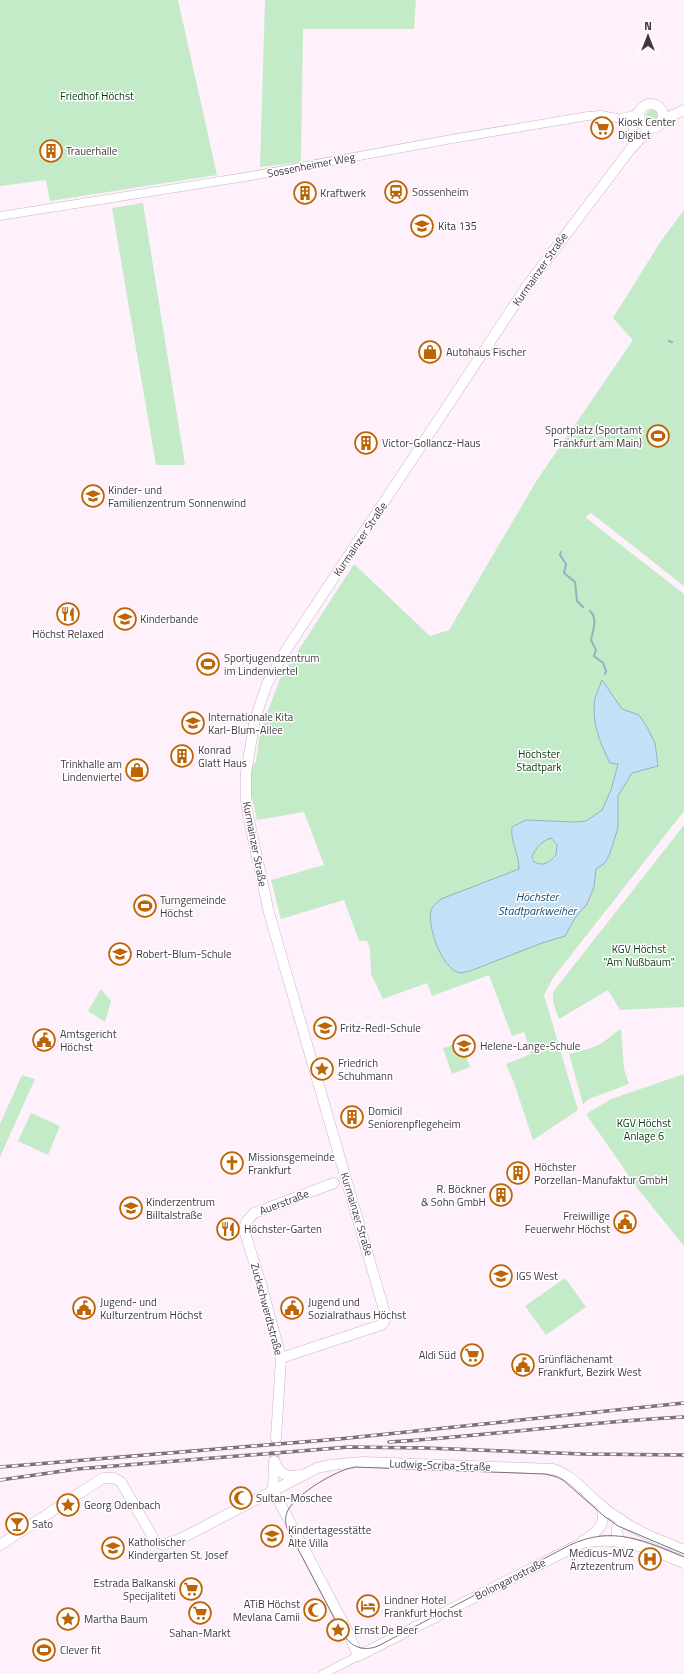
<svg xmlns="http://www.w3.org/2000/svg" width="684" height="1674" viewBox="0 0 684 1674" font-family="'Titillium Web',sans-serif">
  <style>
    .green { fill: #c4ebc7 }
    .water { fill: #c4e0f7; stroke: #9dadc0; fill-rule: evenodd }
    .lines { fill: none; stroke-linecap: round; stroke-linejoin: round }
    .stream { stroke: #9dadc0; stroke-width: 2 }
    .major-tunnel { stroke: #d8ccd6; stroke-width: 10; stroke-dasharray: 10 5; stroke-linecap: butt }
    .minor-casing { stroke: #cfb1cb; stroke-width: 9 }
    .major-casing { stroke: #cfb1cb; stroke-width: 11 }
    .minor { stroke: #fff; stroke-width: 8 }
    .major { stroke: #fff; stroke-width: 10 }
    .tram { stroke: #7e717c; stroke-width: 1 }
    .rail-casing { stroke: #7e717c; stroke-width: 3.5 }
    .rail { stroke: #fff; stroke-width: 2; stroke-dasharray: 6; stroke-linecap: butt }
    .labels { text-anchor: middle; stroke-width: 3; stroke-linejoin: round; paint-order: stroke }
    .park-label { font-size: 11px; fill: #053711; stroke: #fff }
    .poi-label { font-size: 11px; fill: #423640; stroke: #fff; text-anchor: start }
    .street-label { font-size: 11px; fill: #423640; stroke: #fff }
    .water-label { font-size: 12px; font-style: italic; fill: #174c71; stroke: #fff }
  </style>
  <rect width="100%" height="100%" fill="#fef1fc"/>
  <!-- green -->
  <path class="green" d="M0,0H178L217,175L50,201L46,180L0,186Z
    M265,0H416L414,29H303L301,162L260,167Z
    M646 116a6 6 0 1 1 12 0a6 6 0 1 1-12 0Z
    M143,203L185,465H156L112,208Z
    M684,210V586L591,513L585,517L684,594V811L553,978L544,995L578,1110L533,1140L513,1080L506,1064L531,1054L524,1032L512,1036L489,975L432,996L427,983L383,999L371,974L370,949L367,941H359L344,900L281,919L271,880L324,865L304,812L257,820L251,793V766L256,762L260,732L280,679L354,564L430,636L449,630L537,480L633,340L613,318L661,241Z
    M684,825V1007L620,1010L608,990L559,1019L553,1002V992Z
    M101,989L111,1001L105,1022L88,1011Z
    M621,1029L624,1069L629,1084L589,1099L583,1104L569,1054C579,1051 591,1049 600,1044C608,1040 613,1033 621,1029Z
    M461,1042L470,1067L452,1074L443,1048Z
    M684,1074V1246L638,1189L586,1114L611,1099Z
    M22,1075L35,1079L0,1157V1124Z
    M31,1113L60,1126L48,1155L18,1141Z
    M565,1278L586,1307L546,1335L525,1306Z"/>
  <!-- water -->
  <path class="water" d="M602,680L622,709L639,715L647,727L655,743L658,766L632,773L618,796V828L610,853L605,863L596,869L594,887L587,904L575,918L565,936L542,943L470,971C467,971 464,973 461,973C442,971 427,926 431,911C432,906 437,903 441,899L519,869C519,853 510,842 512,827L526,820L575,822L586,821L602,810L611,790L618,764L610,763C600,743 591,721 595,698C597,692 600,686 602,680ZM551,838L557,845L556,855C549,862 544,867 534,862L532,857C535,848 542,841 551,838Z"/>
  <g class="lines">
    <!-- stream -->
    <path class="stream" d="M669,341L672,342
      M561,552L560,555L566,564L564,573L575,582L577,601L583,607
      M590,611C598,618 593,631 591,640L596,650L594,656L603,663L606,671L605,674"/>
    <!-- major-tunnel -->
    <path class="major-tunnel" d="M274,1461L276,1438"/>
    <!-- minor casing -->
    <g class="minor-casing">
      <path id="minor" d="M622,118L634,115L641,109
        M628,121C635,128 634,136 634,145
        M0,216L251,176L446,140L588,116L601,115L642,123
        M323,1674L358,1656"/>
    </g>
    <!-- major casing -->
    <g class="major-casing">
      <path id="major" d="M639 116a12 12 0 1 1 24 0a12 12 0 1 1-24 0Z
        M662,120L684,110
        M281,1358L381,1325L384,1322L386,1317L269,913L248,815L246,799V773L255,719L267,684L286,650L527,286L629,151C636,142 644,137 650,128
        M276,1438L281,1358L262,1287L244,1230L246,1222L254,1213L334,1183
        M274,1461L273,1490L348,1632L358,1656L582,1543C620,1535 649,1549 684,1563
        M275,1462C279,1474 287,1478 299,1475
        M583,1541C599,1531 608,1523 600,1504
        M621,1541L617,1536V1528L621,1524H627
        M0,1545L103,1478H114L121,1482L154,1539L156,1542L163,1545L182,1538L317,1468L331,1465L362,1462L553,1469C573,1475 584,1492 600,1504C606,1510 613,1515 620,1519C639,1533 662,1541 684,1550"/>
    </g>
    <!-- minor -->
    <use href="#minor" class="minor"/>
    <!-- major -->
    <use href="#major" class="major"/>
    <!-- tram -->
    <path class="tram" d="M684,1554L618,1526L604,1516L563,1480L557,1477L545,1474L355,1467C336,1470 298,1493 288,1510C285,1516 285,1522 287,1528L342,1633C351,1647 363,1652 378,1646L570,1545C613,1525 645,1541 684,1557"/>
    <!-- rail casing -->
    <g class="rail-casing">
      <path id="rail" d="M389,1442C488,1436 585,1422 684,1417
        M0,1467L339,1439L684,1403
        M0,1480L77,1469L349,1447L426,1448L583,1454L684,1455"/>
    </g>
    <!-- rail -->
    <use href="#rail" class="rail"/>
  </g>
  <!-- icons -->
  <defs>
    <g id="supermarket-ring" transform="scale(1.15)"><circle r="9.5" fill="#fff" stroke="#be6405" stroke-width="1.5"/><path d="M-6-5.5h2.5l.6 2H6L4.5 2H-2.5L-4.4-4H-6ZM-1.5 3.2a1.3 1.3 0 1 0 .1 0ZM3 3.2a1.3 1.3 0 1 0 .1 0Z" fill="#be6405"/></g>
    <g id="building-ring" transform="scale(1.15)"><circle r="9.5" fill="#fff" stroke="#be6405" stroke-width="1.5"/><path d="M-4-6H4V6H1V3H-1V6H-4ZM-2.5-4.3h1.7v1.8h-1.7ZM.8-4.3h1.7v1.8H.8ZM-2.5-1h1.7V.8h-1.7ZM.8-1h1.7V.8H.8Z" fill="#be6405"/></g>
    <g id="station-ring" transform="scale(1.15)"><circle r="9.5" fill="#fff" stroke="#be6405" stroke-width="1.5"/><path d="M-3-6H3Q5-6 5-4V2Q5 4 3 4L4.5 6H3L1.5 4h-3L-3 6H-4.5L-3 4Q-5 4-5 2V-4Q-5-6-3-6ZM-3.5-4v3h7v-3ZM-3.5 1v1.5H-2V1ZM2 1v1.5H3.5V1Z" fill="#be6405"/></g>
    <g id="school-ring" transform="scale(1.15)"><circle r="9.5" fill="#fff" stroke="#be6405" stroke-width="1.5"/><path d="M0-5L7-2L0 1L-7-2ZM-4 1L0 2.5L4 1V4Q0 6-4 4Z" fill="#be6405"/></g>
    <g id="shop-ring" transform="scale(1.15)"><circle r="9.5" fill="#fff" stroke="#be6405" stroke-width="1.5"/><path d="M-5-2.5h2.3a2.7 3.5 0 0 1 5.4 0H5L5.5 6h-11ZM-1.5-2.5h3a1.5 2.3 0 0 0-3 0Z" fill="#be6405"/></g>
    <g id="stadium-ring" transform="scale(1.15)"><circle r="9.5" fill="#fff" stroke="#be6405" stroke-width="1.5"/><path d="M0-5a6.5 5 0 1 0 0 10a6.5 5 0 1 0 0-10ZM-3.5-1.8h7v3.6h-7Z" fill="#be6405"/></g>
    <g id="restaurant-ring" transform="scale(1.15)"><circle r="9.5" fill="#fff" stroke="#be6405" stroke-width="1.5"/><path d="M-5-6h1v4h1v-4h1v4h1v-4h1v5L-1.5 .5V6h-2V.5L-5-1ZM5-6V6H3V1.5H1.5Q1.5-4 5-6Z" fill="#be6405"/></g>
    <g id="civic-ring" transform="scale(1.15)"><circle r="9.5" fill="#fff" stroke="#be6405" stroke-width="1.5"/><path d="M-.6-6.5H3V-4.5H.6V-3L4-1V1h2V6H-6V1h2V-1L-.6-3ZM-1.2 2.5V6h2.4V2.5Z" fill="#be6405"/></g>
    <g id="sight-ring" transform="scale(1.15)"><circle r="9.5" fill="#fff" stroke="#be6405" stroke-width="1.5"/><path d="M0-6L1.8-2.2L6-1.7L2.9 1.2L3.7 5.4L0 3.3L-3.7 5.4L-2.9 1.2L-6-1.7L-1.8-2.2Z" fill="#be6405"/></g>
    <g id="church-ring" transform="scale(1.15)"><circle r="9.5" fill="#fff" stroke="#be6405" stroke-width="1.5"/><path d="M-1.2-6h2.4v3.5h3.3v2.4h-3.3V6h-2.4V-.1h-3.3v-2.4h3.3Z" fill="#be6405"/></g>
    <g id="mosque-ring" transform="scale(1.15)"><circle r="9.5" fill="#fff" stroke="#be6405" stroke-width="1.5"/><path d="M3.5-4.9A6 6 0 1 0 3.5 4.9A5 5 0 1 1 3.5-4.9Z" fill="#be6405"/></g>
    <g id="bar-ring" transform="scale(1.15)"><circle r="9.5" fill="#fff" stroke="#be6405" stroke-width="1.5"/><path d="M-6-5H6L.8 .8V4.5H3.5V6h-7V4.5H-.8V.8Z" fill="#be6405"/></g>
    <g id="hospital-ring" transform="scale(1.15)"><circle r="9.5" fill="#fff" stroke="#be6405" stroke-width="1.5"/><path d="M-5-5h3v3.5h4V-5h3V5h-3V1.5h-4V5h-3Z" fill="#be6405"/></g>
    <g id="hotel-ring" transform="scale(1.15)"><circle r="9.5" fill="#fff" stroke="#be6405" stroke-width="1.5"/><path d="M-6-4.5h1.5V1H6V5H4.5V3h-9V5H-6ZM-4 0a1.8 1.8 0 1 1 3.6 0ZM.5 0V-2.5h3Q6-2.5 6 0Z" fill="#be6405"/></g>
  </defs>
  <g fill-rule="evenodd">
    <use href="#supermarket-ring" x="602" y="128"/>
    <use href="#building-ring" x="51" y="151"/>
    <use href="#station-ring" x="396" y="192"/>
    <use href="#building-ring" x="305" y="193"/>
    <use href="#school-ring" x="422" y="226"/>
    <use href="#shop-ring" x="430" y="352"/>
    <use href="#stadium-ring" x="658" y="436"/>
    <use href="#building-ring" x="366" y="443"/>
    <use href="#school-ring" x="93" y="496"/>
    <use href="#restaurant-ring" x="68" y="614"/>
    <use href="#school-ring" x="125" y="619"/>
    <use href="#stadium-ring" x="208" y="664"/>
    <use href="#school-ring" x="193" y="723"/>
    <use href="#building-ring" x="182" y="756"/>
    <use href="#shop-ring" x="137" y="770"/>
    <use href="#stadium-ring" x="145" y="906"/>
    <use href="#school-ring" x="120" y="954"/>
    <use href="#school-ring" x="325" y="1028"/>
    <use href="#civic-ring" x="44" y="1040"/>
    <use href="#school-ring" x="464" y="1046"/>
    <use href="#sight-ring" x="322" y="1069"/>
    <use href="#building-ring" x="352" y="1117"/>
    <use href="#church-ring" x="232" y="1163"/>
    <use href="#building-ring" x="518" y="1173"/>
    <use href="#building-ring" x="501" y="1195"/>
    <use href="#school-ring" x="131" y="1208"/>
    <use href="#civic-ring" x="625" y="1222"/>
    <use href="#restaurant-ring" x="228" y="1229"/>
    <use href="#school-ring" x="501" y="1276"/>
    <use href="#civic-ring" x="84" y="1308"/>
    <use href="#civic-ring" x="292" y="1308"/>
    <use href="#supermarket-ring" x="472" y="1355"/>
    <use href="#civic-ring" x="523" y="1365"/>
    <use href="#mosque-ring" x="241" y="1498"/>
    <use href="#sight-ring" x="68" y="1505"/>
    <use href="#bar-ring" x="17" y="1524"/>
    <use href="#school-ring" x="272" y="1536"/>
    <use href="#school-ring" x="113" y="1548"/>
    <use href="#hospital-ring" x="650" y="1559"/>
    <use href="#supermarket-ring" x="191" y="1589"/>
    <use href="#hotel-ring" x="368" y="1606"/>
    <use href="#mosque-ring" x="315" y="1610"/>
    <use href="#supermarket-ring" x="200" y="1613"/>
    <use href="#sight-ring" x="68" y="1619"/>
    <use href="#sight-ring" x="338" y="1630"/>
    <use href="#stadium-ring" x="44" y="1650"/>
  </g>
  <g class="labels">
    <!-- park labels -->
    <g class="park-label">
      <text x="97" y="100">Friedhof Höchst</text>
      <text x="539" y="758">Höchster<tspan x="539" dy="13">Stadtpark</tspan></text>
      <text x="639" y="953">KGV Höchst<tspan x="639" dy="13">"Am Nußbaum"</tspan></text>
      <text x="644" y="1127">KGV Höchst<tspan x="644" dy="13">Anlage 6</tspan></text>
    </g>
    <!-- poi labels -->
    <g class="poi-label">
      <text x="618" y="126">Kiosk Center<tspan x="618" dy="13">Digibet</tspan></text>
      <text x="66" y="155">Trauerhalle</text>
      <text x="412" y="196">Sossenheim</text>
      <text x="320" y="197">Kraftwerk</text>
      <text x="438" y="230">Kita 135</text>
      <text x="446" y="356">Autohaus Fischer</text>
      <text x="642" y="434" text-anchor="end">Sportplatz (Sportamt<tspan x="642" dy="13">Frankfurt am Main)</tspan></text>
      <text x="382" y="447">Victor-Gollancz-Haus</text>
      <text x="108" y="494">Kinder- und<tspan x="108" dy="13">Familienzentrum Sonnenwind</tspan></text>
      <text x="140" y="623">Kinderbande</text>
      <text x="68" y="638" text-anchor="middle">Höchst Relaxed</text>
      <text x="224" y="662">Sportjugendzentrum<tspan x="224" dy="13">im Lindenviertel</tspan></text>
      <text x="208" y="721">Internationale Kita<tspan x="208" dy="13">Karl-Blum-Allee</tspan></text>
      <text x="198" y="754">Konrad<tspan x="198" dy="13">Glatt Haus</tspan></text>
      <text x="122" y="768" text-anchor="end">Trinkhalle am<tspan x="122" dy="13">Lindenviertel</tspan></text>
      <text x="160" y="904">Turngemeinde<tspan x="160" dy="13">Höchst</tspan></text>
      <text x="136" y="958">Robert-Blum-Schule</text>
      <text x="340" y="1032">Fritz-Redl-Schule</text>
      <text x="60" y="1038">Amtsgericht<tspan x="60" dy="13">Höchst</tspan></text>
      <text x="480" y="1050">Helene-Lange-Schule</text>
      <text x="338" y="1067">Friedrich<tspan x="338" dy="13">Schuhmann</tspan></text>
      <text x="368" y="1115">Domicil<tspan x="368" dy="13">Seniorenpflegeheim</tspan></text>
      <text x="248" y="1161">Missionsgemeinde<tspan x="248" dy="13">Frankfurt</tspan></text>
      <text x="534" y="1171">Höchster<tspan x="534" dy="13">Porzellan-Manufaktur GmbH</tspan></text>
      <text x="486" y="1193" text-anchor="end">R. Böckner<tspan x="486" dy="13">&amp; Sohn GmbH</tspan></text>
      <text x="146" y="1206">Kinderzentrum<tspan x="146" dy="13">Billtalstraße</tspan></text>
      <text x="610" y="1220" text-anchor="end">Freiwillige<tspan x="610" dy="13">Feuerwehr Höchst</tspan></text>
      <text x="244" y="1233">Höchster-Garten</text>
      <text x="516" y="1280">IGS West</text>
      <text x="100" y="1306">Jugend- und<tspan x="100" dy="13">Kulturzentrum Höchst</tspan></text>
      <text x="308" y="1306">Jugend und<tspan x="308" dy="13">Sozialrathaus Höchst</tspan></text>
      <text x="456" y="1359" text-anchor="end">Aldi Süd</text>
      <text x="538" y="1363">Grünflächenamt<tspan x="538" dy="13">Frankfurt, Bezirk West</tspan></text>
      <text x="256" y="1502">Sultan-Moschee</text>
      <text x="84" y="1509">Georg Odenbach</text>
      <text x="32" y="1528">Sato</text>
      <text x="288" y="1534">Kindertagesstätte<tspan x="288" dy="13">Alte Villa</tspan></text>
      <text x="128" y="1546">Katholischer<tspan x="128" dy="13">Kindergarten St. Josef</tspan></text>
      <text x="634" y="1557" text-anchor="end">Medicus-MVZ<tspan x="634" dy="13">Ärztezentrum</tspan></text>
      <text x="176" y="1587" text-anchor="end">Estrada Balkanski<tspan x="176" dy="13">Specijaliteti</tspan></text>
      <text x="384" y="1604">Lindner Hotel<tspan x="384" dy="13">Frankfurt Hochst</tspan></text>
      <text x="300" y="1608" text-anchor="end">ATiB Höchst<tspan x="300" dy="13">Mevlana Camii</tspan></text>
      <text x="84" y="1623">Martha Baum</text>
      <text x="354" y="1634">Ernst De Beer</text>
      <text x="200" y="1637" text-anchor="middle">Sahan-Markt</text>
      <text x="60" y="1654">Clever fit</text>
    </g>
    <!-- street labels -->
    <g class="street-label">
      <text transform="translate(311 165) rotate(-11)" y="4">Sossenheimer Weg</text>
      <text transform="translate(540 269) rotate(-55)" y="4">Kurmainzer Straße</text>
      <text transform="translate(360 539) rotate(-56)" y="4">Kurmainzer Straße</text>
      <text transform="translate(255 844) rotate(79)" y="4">Kurmainzer Straße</text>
      <text transform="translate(284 1202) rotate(-21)" y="4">Auerstraße</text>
      <text transform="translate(357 1214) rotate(73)" y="4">Kurmainzer Straße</text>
      <text transform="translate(267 1309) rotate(75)" y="4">Zuckschwerdtstraße</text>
      <text transform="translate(440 1465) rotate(2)" y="4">Ludwig-Scriba-Straße</text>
      <text transform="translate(510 1579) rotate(-27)" y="4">Bolongarostraße</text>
    </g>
    <!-- water labels -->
    <g class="water-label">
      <text x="537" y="901">Höchster<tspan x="537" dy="14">Stadtparkweiher</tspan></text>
    </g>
  </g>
  <!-- north arrow -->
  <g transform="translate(648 36)" stroke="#ffffff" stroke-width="3" paint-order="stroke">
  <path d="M0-3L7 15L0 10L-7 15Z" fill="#423640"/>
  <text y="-6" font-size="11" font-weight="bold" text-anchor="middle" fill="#423640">N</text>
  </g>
</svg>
